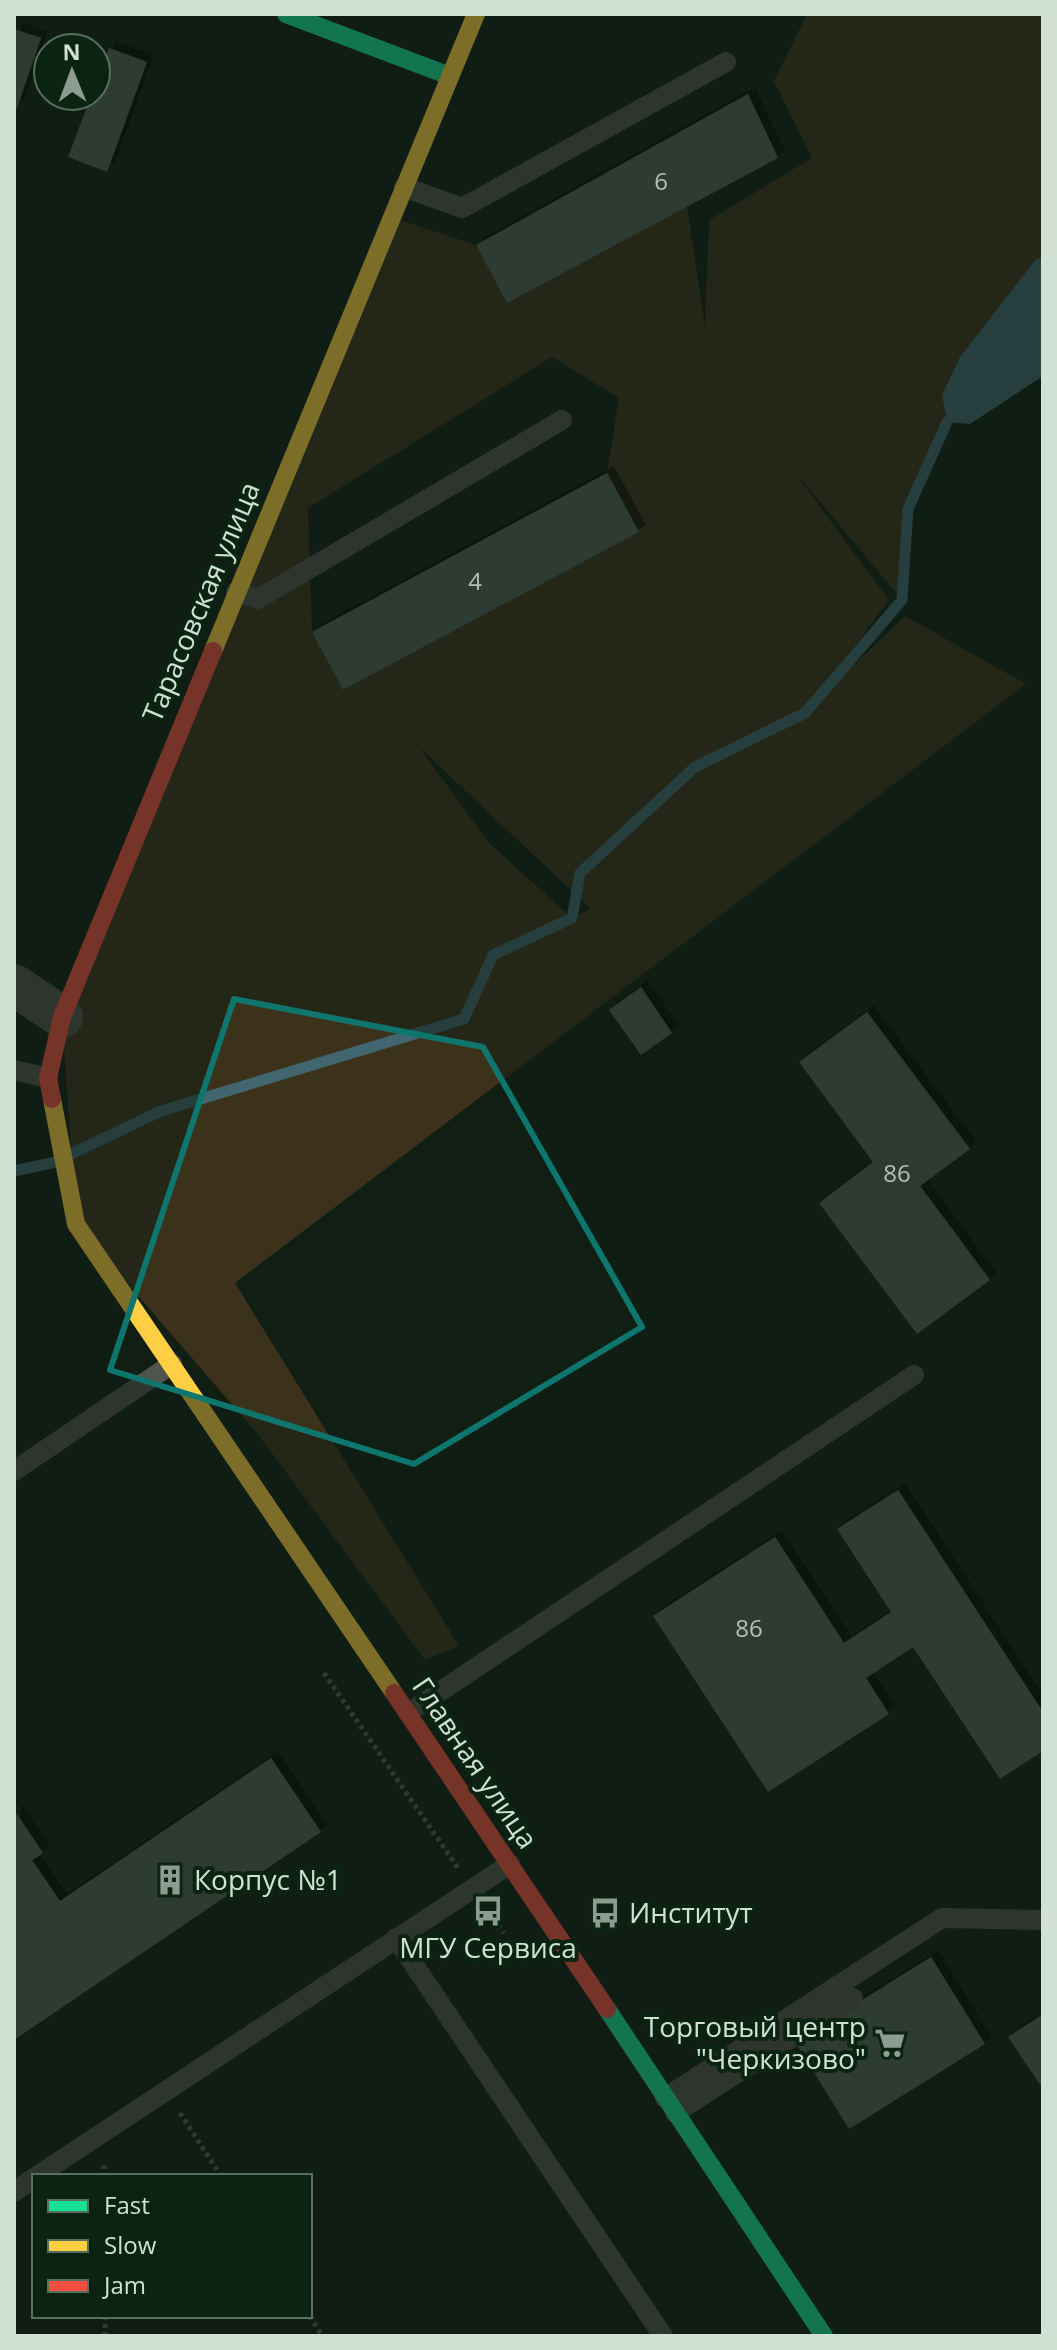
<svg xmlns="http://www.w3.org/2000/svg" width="1057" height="2350" viewBox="0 0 1057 2350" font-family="'Open Sans',sans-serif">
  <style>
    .green { fill: #3c321c; fill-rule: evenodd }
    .water { fill: #41666f }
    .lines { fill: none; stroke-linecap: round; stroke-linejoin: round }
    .stream { stroke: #41666f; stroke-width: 11 }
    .building { fill: #51605a; filter: url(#shadow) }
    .path { stroke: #575c56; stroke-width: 5; stroke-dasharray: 4 4; stroke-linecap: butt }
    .lane { stroke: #50534e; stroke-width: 20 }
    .street { stroke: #50534e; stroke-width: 42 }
    .fast { stroke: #16e098; stroke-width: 18 }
    .slow { stroke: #ffcf43; stroke-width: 18 }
    .jam { stroke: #f24e42; stroke-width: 18 }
    .marked { fill: none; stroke: #0f766e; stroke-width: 6; stroke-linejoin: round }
    .labels { text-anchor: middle; stroke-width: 8; stroke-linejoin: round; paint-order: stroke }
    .number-label { font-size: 24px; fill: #b0c0b4 }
    .street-label { font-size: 28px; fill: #d0e0d2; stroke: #0a2411 }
    .poi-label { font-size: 28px; fill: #d0e0d2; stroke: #0a2411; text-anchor: start }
  </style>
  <defs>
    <filter id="shadow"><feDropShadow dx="7" dy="-7" stdDeviation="0" flood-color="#0009"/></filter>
  </defs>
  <rect width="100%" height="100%" fill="#101e14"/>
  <!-- green -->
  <path class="green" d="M807,14H1043V257L1036,259L961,357L942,395L947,422L908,510L902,600L790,466L889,600L809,708L905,616L1026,684L235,1283L459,1646L425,1660L260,1437L76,1224L62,1017L391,217L476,245L507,303L687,206L705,327L709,220L812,158L774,81ZM552,357L619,398L607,473L638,532L343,690L312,631L308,508ZM419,747L590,908V909L572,918L489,843Z"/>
  <!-- water -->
  <path class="water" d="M1043,257V376L970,424L947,422L942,395L960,357L1036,259Z"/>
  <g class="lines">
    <!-- stream -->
    <path class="stream" d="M71,1154L161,1111L464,1019L493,955L572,918L580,873L695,767L805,713L902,600L908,509L947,422
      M14,1171L56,1162"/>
  </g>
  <!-- building -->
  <path class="building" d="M14,29L41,38L17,108L14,107Z
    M109,48L147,62L107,172L68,157L91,96H96V82Z
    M748,94L778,158L507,303L476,245Z
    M607,473L639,532L343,690L312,632Z
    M641,987L672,1033L641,1055L609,1010Z
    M867,1012L970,1149L920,1186L990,1280L917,1334L819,1203L873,1162L799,1062Z
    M898,1490L1043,1712V1751L1000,1779L913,1647L866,1678L889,1714L768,1792L653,1616L775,1537L844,1643L891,1612L837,1529Z
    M271,1758L321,1832L14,2040V1810L43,1853L32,1860L60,1901Z
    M931,1957L985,2044L849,2129L795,2042Z
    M1043,2014V2089L1008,2037Z"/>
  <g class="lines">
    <!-- path -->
    <path class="path" d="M324,1673L458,1868
      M489,1912L504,1933
      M605,1913L617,1931
      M180,2113L221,2176
      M104,2165V2176
      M105,2316V2336
      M310,2316L322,2336"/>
    <!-- lane -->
    <path class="lane" d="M404,187L462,208L726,62
      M236,592L258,599L562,420
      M14,1070L48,1078
      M14,1471L172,1364
      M408,1713L914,1375
      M396,1938L663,2336
      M665,2098L942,1918L1043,1920
      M675,2113L853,1998
      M37,2176L510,1864
      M14,2192L34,2178"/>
    <!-- street -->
    <path class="street" d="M14,985L62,1017"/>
    <!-- fast -->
    <path class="fast" d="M286,14L450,76
      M607,2009L824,2336"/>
    <!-- slow -->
    <path class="slow" d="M213,651L476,14
      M52,1099L76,1224L394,1693"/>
    <!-- jam -->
    <path class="jam" d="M52,1099L48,1078L62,1017L213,651
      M394,1693L607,2009"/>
  </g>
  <!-- marked area -->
  <path d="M0 0H1057V2350H0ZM234,999L483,1047L642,1327L414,1464L110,1370Z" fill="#101e14" fill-opacity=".55" fill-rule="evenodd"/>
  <path class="marked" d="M234,999L483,1047L642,1327L414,1464L110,1370Z"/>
  <!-- icons -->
  <defs>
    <g id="building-bare" transform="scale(2.4)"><path d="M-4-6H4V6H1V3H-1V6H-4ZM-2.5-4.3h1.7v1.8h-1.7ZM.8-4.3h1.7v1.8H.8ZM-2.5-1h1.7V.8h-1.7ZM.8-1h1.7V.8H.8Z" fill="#8d9c90" stroke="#0a2411" stroke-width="2.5" paint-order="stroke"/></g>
    <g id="bus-bare" transform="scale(2.4)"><path d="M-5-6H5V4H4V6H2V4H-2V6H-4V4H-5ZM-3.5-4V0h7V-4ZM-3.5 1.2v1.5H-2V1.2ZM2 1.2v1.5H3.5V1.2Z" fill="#8d9c90" stroke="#0a2411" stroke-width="2.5" paint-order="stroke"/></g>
    <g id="supermarket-bare" transform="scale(2.4)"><path d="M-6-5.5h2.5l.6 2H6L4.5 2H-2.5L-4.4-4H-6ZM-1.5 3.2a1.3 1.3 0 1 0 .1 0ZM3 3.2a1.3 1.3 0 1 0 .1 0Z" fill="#8d9c90" stroke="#0a2411" stroke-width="2.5" paint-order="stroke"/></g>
  </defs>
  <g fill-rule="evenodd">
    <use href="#building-bare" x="170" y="1880"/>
    <use href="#bus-bare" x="488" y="1911"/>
    <use href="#bus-bare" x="605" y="1913"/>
    <use href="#supermarket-bare" x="890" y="2043"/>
  </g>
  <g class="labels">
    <!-- number labels -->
    <g class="number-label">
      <text x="661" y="190">6</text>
      <text x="475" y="590">4</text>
      <text x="897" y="1182">86</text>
      <text x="749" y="1637">86</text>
    </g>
    <!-- street labels -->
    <g class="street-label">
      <text transform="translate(201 602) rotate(-67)" y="10">Тарасовская улица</text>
      <text transform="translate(475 1763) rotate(56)" y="10">Главная улица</text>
    </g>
    <!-- poi labels -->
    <g class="poi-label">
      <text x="194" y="1890">Корпус №1</text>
      <text x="629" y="1923">Институт</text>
      <text x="488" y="1958" text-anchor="middle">МГУ Сервиса</text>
      <text x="866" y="2037" text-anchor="end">Торговый центр<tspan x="866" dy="32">"Черкизово"</tspan></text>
    </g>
  </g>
  <!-- border -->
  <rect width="1057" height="2350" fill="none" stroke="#d0e0d2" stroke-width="32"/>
  <!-- legend -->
  <rect x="32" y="2174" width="280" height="144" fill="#0a2411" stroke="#596f5e" stroke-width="2"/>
  <rect x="48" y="2200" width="40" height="12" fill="#16e098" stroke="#596f5e" stroke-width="2"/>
  <text x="104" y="2214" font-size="24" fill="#d0e0d2">Fast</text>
  <rect x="48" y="2240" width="40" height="12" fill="#ffcf43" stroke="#596f5e" stroke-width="2"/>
  <text x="104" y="2254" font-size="24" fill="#d0e0d2">Slow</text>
  <rect x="48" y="2280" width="40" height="12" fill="#f24e42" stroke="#596f5e" stroke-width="2"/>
  <text x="104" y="2294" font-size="24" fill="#d0e0d2">Jam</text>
  <!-- north arrow -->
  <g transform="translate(72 72) rotate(359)"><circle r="38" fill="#0a2411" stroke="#596f5e" stroke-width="2"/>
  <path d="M0-6L14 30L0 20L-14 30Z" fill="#8d9c90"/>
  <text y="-12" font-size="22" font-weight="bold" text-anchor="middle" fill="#d0e0d2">N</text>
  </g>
</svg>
